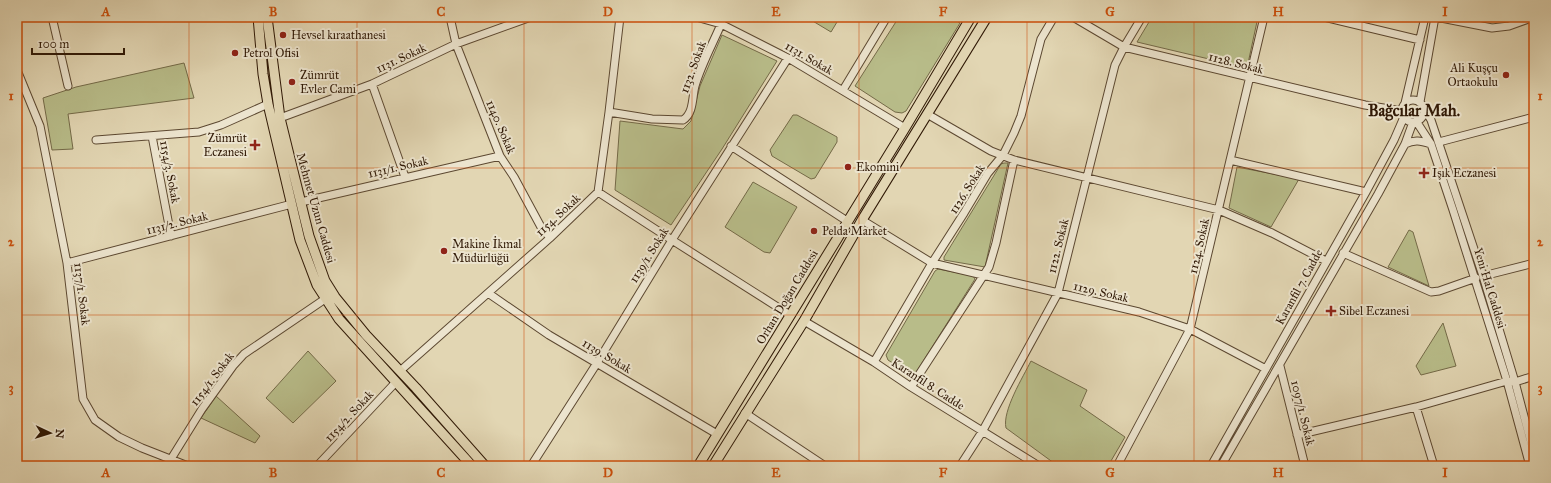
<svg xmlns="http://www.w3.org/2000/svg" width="1551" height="483" viewBox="0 0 1551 483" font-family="'IM FELL Great Primer',serif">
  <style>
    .green { fill: #b8bc89; stroke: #746a48 }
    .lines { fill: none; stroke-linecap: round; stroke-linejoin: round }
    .minor-casing { stroke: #5c4831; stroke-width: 9 }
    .major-casing { stroke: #301906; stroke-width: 11 }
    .minor { stroke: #ece4ce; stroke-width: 7 }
    .major { stroke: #e2d6b3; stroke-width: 9 }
    .grid { fill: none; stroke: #cc4f0b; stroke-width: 1; stroke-opacity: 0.55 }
    .poi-dot { fill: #8f2418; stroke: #ece4ce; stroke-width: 1.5 }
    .labels { text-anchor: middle; stroke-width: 4; stroke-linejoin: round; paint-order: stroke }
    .poi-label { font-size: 12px; fill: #301906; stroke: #ece4ce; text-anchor: start }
    .street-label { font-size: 12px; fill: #301906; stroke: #ece4ce }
    .district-label { font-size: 16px; font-weight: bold; fill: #301906; stroke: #ece4ce }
    .neatline { fill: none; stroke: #cc4f0b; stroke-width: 1.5 }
    .grid-label { font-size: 13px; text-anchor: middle; font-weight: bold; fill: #cc4f0b }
  </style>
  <rect width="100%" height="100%" fill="#e2d6b3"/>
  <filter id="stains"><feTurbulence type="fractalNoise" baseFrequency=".005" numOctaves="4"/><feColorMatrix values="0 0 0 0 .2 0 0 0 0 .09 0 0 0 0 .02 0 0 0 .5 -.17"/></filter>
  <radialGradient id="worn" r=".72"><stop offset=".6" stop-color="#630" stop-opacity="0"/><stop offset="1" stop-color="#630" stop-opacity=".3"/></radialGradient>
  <!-- green -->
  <path class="green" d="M806,17H840L831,32Z
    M899,17H950L960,23L906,111L902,113L895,112L855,86Z
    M1152,17H1258L1247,68L1137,42Z
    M722,35L777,61L722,149L671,225L615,190L620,121L683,129L691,121L700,86Z
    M184,63L194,98L68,114L73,149L52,150L43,98L76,87Z
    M793,115H797L837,137V142L815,178L811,179L772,156L770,150Z
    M1004,163H1008L985,267L944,260V257L1001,164Z
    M1237,167L1299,179L1271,227L1229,208Z
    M753,182L797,207L770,253L764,252L725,227Z
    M1409,230L1413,232L1429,286L1388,267Z
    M938,269L969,275L973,276L975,279L915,374L911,375L888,360L886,355L935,271Z
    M1443,323L1456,366L1421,375L1416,366Z
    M308,351L336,381L293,423L266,398Z
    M1031,361L1087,390L1080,406L1125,437L1108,466H1058L1006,428C1002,411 1023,377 1031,361Z
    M216,396L260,436L255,443L201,418Z"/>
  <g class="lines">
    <!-- minor casing -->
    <g class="minor-casing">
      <path id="minor" d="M52,17L68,86
        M450,17L456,44L500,156L514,177L541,227L550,238
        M696,17L721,24L788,58L905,128
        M1073,17L1124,47L1365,105L1402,111
        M1324,17L1420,40
        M1436,17L1492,28L1509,26L1534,17
        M17,70L40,126L67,263L83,399L95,420L119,437L142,448L188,466
        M372,84L405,177
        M843,90L887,17
        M1402 111a11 11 0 1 1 22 0a11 11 0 1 1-22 0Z
        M1420,102L1435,17
        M1405,103L1425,17
        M1424,108L1431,120L1483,276L1515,382L1534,454
        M609,112L652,119L683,120C694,113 692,97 695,86C702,62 715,40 724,17
        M927,114L991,151L1014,160L1219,210L1272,233L1326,261
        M280,118L372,84L456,44L531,17
        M1416,121L1431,144L1453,210L1507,381L1530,466
        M152,136L171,236
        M96,140L199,132L221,125L268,104
        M1439,142L1534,117
        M1405,144C1415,139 1421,141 1431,144
        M731,146L847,221
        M1230,160L1366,192
        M598,192L672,240L790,315
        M301,202L500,156
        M862,220L932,263L1139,312L1190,329L1266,369
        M1343,253L1431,292L1439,291L1476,278
        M67,263L292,204
        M1483,276L1534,263
        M488,293L549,335L717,434
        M804,321L874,362L911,387L1039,466
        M874,362L932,263L964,213L988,173L1003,155L1014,133L1021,116L1041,39L1054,17
        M1280,366L1305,466
        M400,371L550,238L598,192L609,112L620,17
        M911,387L989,267L996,243L1014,160
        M1416,407L1434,466
        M745,413L825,466
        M1297,435L1416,407L1507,381L1515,382L1534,376
        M171,459L202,409L233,366L244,354L325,299
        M317,466L396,382
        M531,466L597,363L672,240L788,58
        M960,466L982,432L1058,293L1115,65L1124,47L1142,17
        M1117,466L1190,329L1264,17
        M1211,466L1366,192L1394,140L1404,117
        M1221,466L1378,194L1405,144L1413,122"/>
    </g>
    <!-- major casing -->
    <g class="major-casing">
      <path id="major" d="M258,17L263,74L268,104L300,240L317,285L339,319L472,466
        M267,17L280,118L309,236L325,281L335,297L366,335L416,388L485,466
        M698,466L905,128L971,17
        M713,466L804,321L862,220L987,17"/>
    </g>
    <!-- minor -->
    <use href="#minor" class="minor"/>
    <!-- major -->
    <use href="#major" class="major"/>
  </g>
  <!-- grid -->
  <path class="grid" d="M189,17V466M357,17V466M524,17V466M692,17V466M859,17V466M1027,17V466M1194,17V466M1362,17V466M17,168H1534M17,315H1534"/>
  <!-- markers -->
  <g class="poi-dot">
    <circle cx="283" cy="35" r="4"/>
    <circle cx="235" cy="53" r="4"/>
    <circle cx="1506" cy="75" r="4"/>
    <circle cx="292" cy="82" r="4"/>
    <path d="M253 139h4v4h4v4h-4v4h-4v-4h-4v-4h4z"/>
    <circle cx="848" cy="167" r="4"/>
    <path d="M1422 167h4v4h4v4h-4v4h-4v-4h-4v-4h4z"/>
    <circle cx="814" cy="231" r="4"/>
    <circle cx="444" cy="251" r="4"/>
    <path d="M1329 305h4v4h4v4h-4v4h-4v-4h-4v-4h4z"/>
  </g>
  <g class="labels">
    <!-- poi labels -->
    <g class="poi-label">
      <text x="291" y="39">Hevsel kıraathanesi</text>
      <text x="243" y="57">Petrol Ofisi</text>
      <text x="1498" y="72" text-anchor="end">Ali Kuşçu<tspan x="1498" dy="14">Ortaokulu</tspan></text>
      <text x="300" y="79">Zümrüt<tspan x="300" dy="14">Evler Cami</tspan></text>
      <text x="247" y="142" text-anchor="end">Zümrüt<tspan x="247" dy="14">Eczanesi</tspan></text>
      <text x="856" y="171">Ekomini</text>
      <text x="1432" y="177">Işık Eczanesi</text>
      <text x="822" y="235">Pelda Market</text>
      <text x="452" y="248">Makine İkmal<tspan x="452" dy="14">Müdürlüğü</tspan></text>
      <text x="1339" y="315">Sibel Eczanesi</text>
    </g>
    <!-- street labels -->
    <g class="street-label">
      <text transform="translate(401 58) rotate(-25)" y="4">1131. Sokak</text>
      <text transform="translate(809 58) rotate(30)" y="4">1131. Sokak</text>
      <text transform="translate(1236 63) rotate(14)" y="4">1128. Sokak</text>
      <text transform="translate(693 67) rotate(-70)" y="4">1132. Sokak</text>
      <text transform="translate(501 127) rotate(67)" y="4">1140. Sokak</text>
      <text transform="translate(398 167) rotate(-13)" y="4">1131/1. Sokak</text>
      <text transform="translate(170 172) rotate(79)" y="4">1154/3. Sokak</text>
      <text transform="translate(967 189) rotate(-58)" y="4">1126. Sokak</text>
      <text transform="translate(316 208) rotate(74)" y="4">Mehmet Uzun Caddesi</text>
      <text transform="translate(558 215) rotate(-43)" y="4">1154. Sokak</text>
      <text transform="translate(177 223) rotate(-14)" y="4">1131/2. Sokak</text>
      <text transform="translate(1058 246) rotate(-76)" y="4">1122. Sokak</text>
      <text transform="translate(1199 246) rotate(-77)" y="4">1124. Sokak</text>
      <text transform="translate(649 255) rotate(-58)" y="4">1139/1. Sokak</text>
      <text transform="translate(1299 287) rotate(-61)" y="4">Karanfil 7. Cadde</text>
      <text transform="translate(1490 288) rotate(73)" y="4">Yeni Hal Caddesi</text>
      <text transform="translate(1101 292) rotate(13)" y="4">1129. Sokak</text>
      <text transform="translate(82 294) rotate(83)" y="4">1137/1. Sokak</text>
      <text transform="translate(787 297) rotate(-59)" y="4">Orhan Doğan Caddesi</text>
      <text transform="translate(607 356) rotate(31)" y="4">1139. Sokak</text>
      <text transform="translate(212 379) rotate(-53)" y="4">1154/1. Sokak</text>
      <text transform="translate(928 384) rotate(33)" y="4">Karanfil 8. Cadde</text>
      <text transform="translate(1303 413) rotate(76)" y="4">1097/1. Sokak</text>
      <text transform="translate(349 416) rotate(-47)" y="4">1154/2. Sokak</text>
    </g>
    <!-- district labels -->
    <g class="district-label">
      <text x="1414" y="116">Bağcılar Mah.</text>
    </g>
  </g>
  <!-- margin -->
  <rect width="1551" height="483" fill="none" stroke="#e2d6b3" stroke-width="44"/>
  <!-- north arrow -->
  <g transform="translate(50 433) rotate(94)" stroke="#ece4ce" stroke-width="3" paint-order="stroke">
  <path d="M0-3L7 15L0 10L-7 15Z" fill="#301906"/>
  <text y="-6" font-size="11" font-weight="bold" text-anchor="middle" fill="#301906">N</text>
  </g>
  <!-- scale -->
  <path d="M32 48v6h92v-6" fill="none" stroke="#301906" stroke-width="2"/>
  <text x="38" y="48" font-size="12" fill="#301906" stroke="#ece4ce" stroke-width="3" paint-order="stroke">100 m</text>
  <rect x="22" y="22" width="1507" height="439" class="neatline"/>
  <g class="grid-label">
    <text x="106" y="16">A</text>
    <text x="273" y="16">B</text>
    <text x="441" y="16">C</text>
    <text x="608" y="16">D</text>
    <text x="776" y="16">E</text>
    <text x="943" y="16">F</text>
    <text x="1110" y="16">G</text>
    <text x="1278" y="16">H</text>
    <text x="1445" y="16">I</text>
    <text x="11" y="100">1</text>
    <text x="1540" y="100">1</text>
    <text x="11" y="246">2</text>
    <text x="1540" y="246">2</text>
    <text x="11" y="392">3</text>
    <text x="1540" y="392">3</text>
    <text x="106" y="477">A</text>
    <text x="273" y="477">B</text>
    <text x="441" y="477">C</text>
    <text x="608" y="477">D</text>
    <text x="776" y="477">E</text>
    <text x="943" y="477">F</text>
    <text x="1110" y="477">G</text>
    <text x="1278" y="477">H</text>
    <text x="1445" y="477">I</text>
  </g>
  <rect width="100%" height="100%" filter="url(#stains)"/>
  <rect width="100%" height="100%" fill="url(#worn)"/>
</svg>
